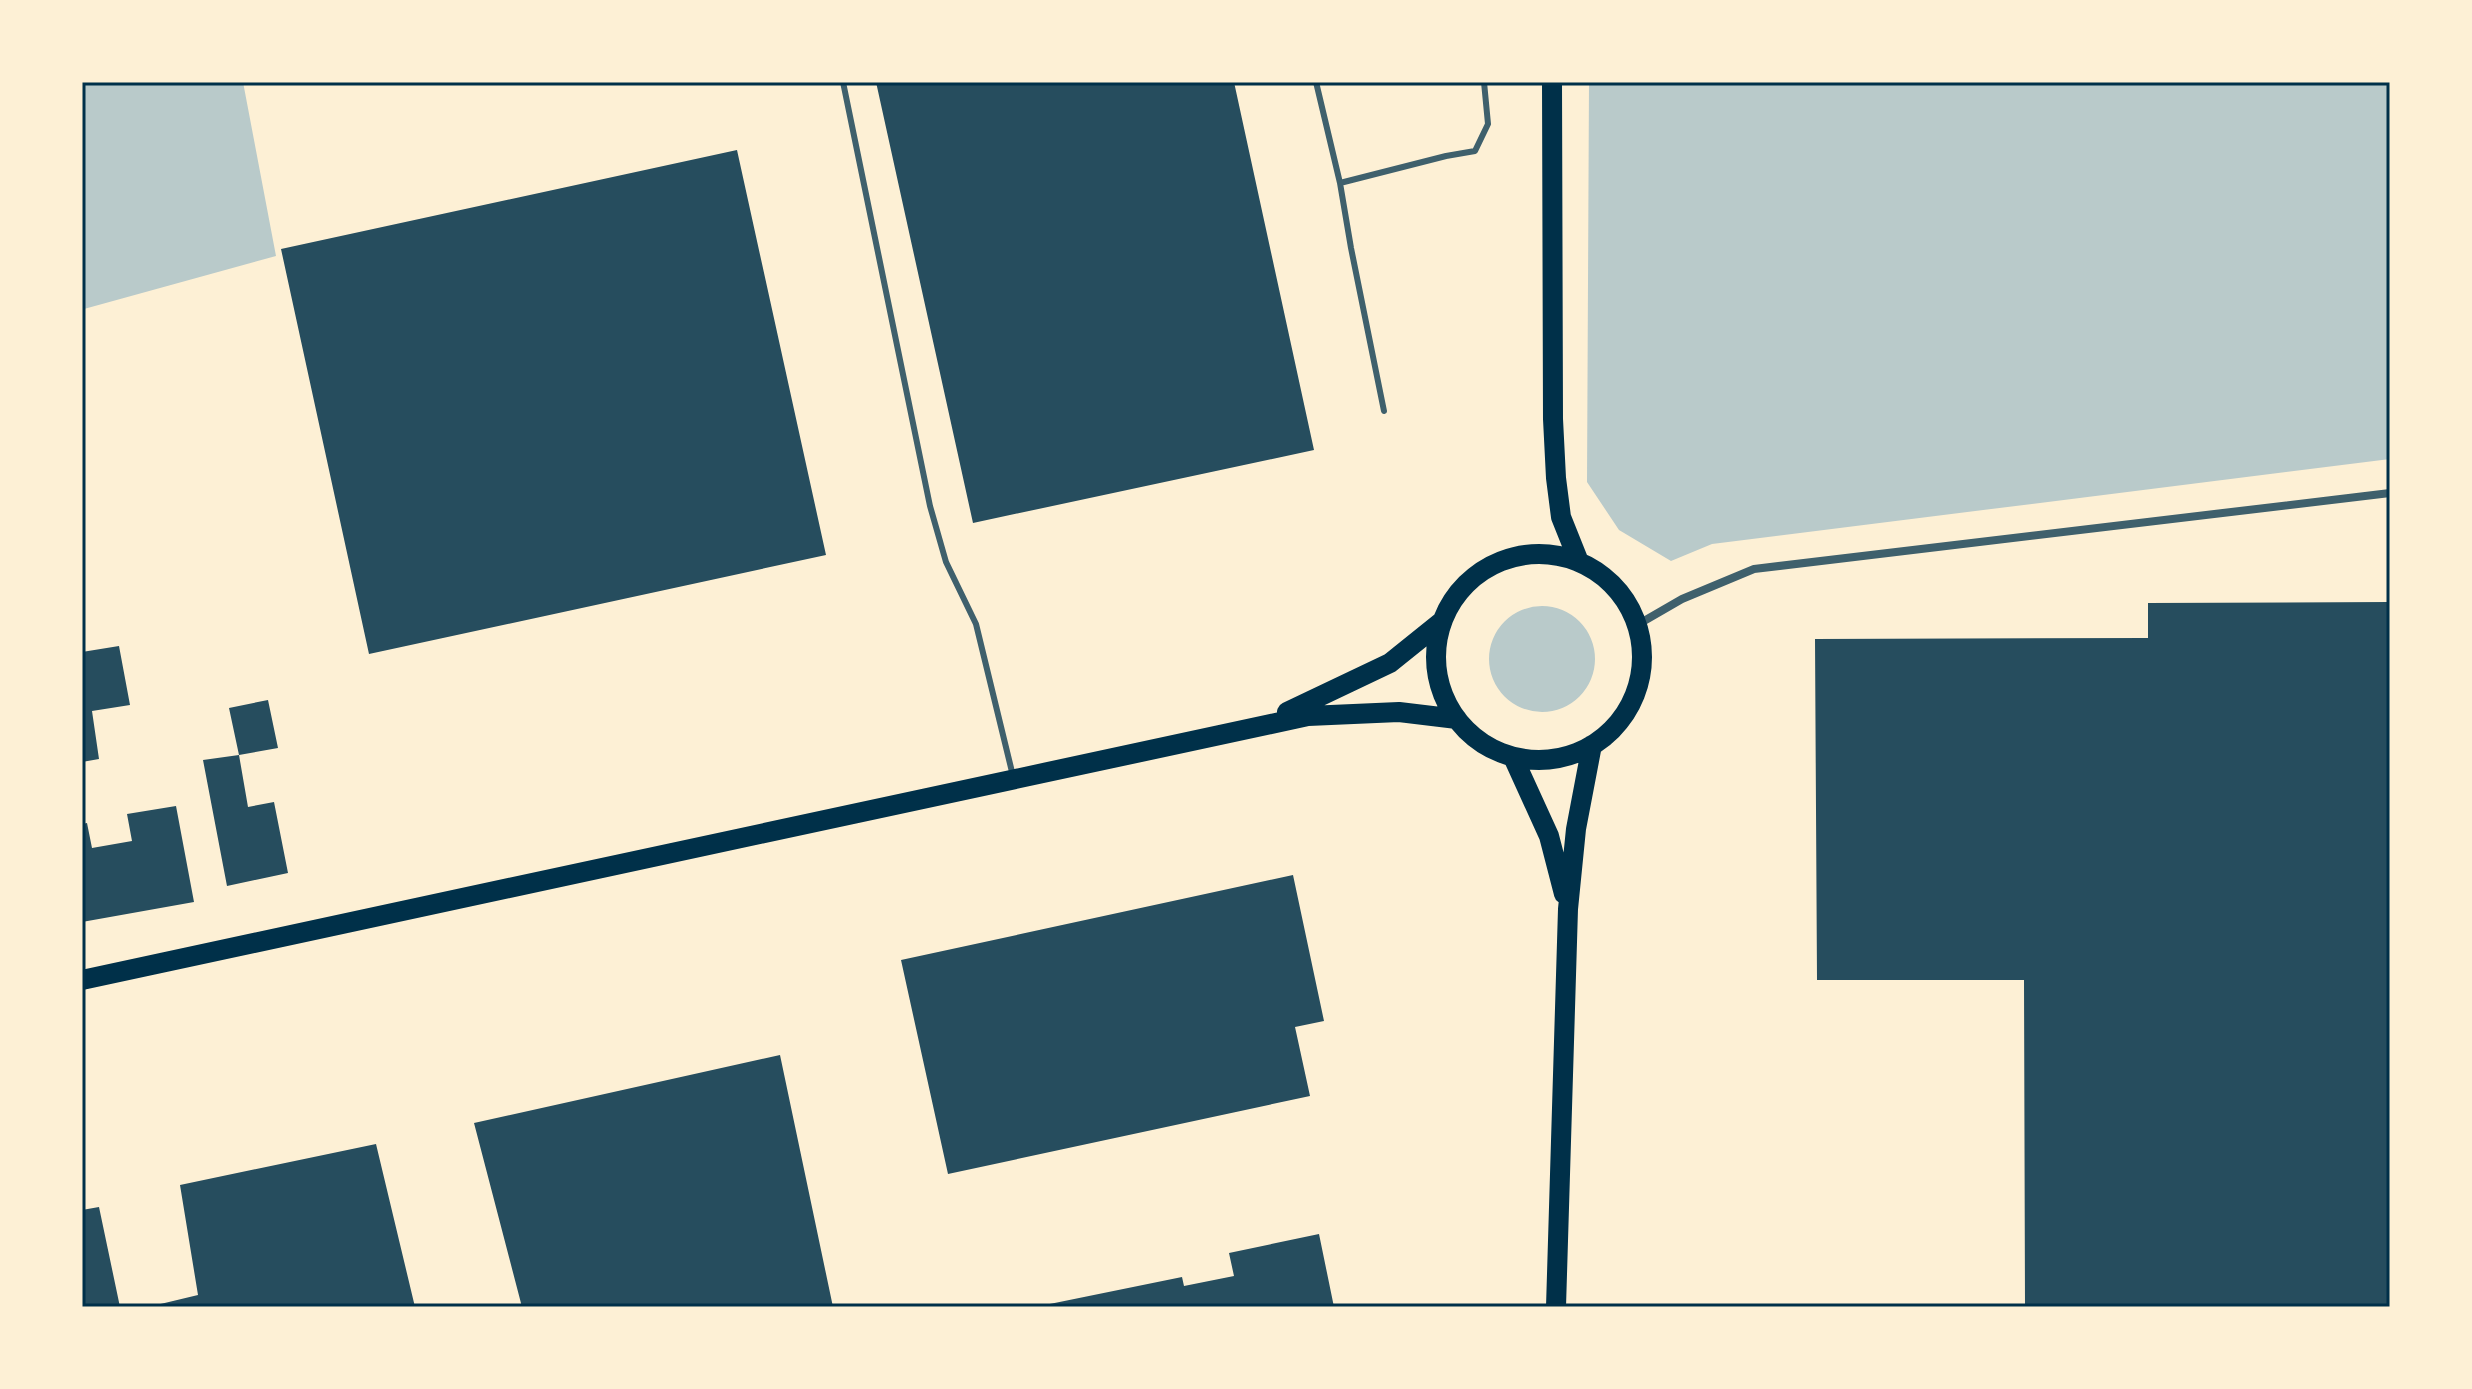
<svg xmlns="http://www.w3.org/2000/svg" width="2472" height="1389" viewBox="0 0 2472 1389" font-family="Helvetica,sans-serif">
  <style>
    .green { fill: #b9caca }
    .building { fill: #264d5e }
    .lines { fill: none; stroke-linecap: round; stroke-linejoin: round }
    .service { stroke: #3f606c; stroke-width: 6 }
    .minor { stroke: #3f606c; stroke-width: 8 }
    .primary { stroke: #003049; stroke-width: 20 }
    .neatline { fill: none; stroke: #003049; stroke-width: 3 }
  </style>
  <rect width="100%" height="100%" fill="#fdf0d5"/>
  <!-- green -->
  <path class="green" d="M82,82H243L276,256L84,309Z
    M1589,82H2390V459L1712,544L1671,561L1619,530L1587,482Z
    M1489 659a53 53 0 1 1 106 0a53 53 0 1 1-106 0Z"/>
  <!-- building -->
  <path class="building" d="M876,82H1234L1314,450L973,523Z
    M737,150L826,555L369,654L281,249Z
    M2390,602V1307H2025L2024,980H1817L1815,639L2148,638V603Z
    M119,646L130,705L92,711L99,759L82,762V652Z
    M268,700L278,748L239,755L229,708Z
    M239,755L248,807L274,802L288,873L227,886L203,760Z
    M176,806L194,902L82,922V824L87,823L92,848L132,841L127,814Z
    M1293,875L1324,1021L1295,1027L1310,1096L948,1174L901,960Z
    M780,1055L833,1307H522L474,1123Z
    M376,1144L415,1307H148L198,1295L180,1185Z
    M99,1207L120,1307H82V1210Z
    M1319,1234L1334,1307H1035L1182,1277L1184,1286L1234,1276L1229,1253Z"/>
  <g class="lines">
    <!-- service -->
    <path class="service" d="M843,82L930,506L946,562L976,624L1013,776
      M1316,82L1340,183L1446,156L1475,151L1488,124L1484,82
      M1340,183L1351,248L1384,411"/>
    <!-- minor -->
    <path class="minor" d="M1637,625L1682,599L1754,569L2390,493"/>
    <!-- primary -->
    <path class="primary" d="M1552,82L1553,419L1556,478L1561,517L1579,562
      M1436 657a103 103 0 1 1 206 0a103 103 0 1 1-206 0Z
      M1287,712L1390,663L1441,622
      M1513,757L1549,836L1564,894
      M82,980L1308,716L1399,712L1457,719
      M1556,1307L1568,909L1576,829L1592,745"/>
  </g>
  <!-- border -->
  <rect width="2472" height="1389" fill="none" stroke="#fdf0d5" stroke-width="168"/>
  <rect x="84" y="84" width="2304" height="1221" class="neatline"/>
</svg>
